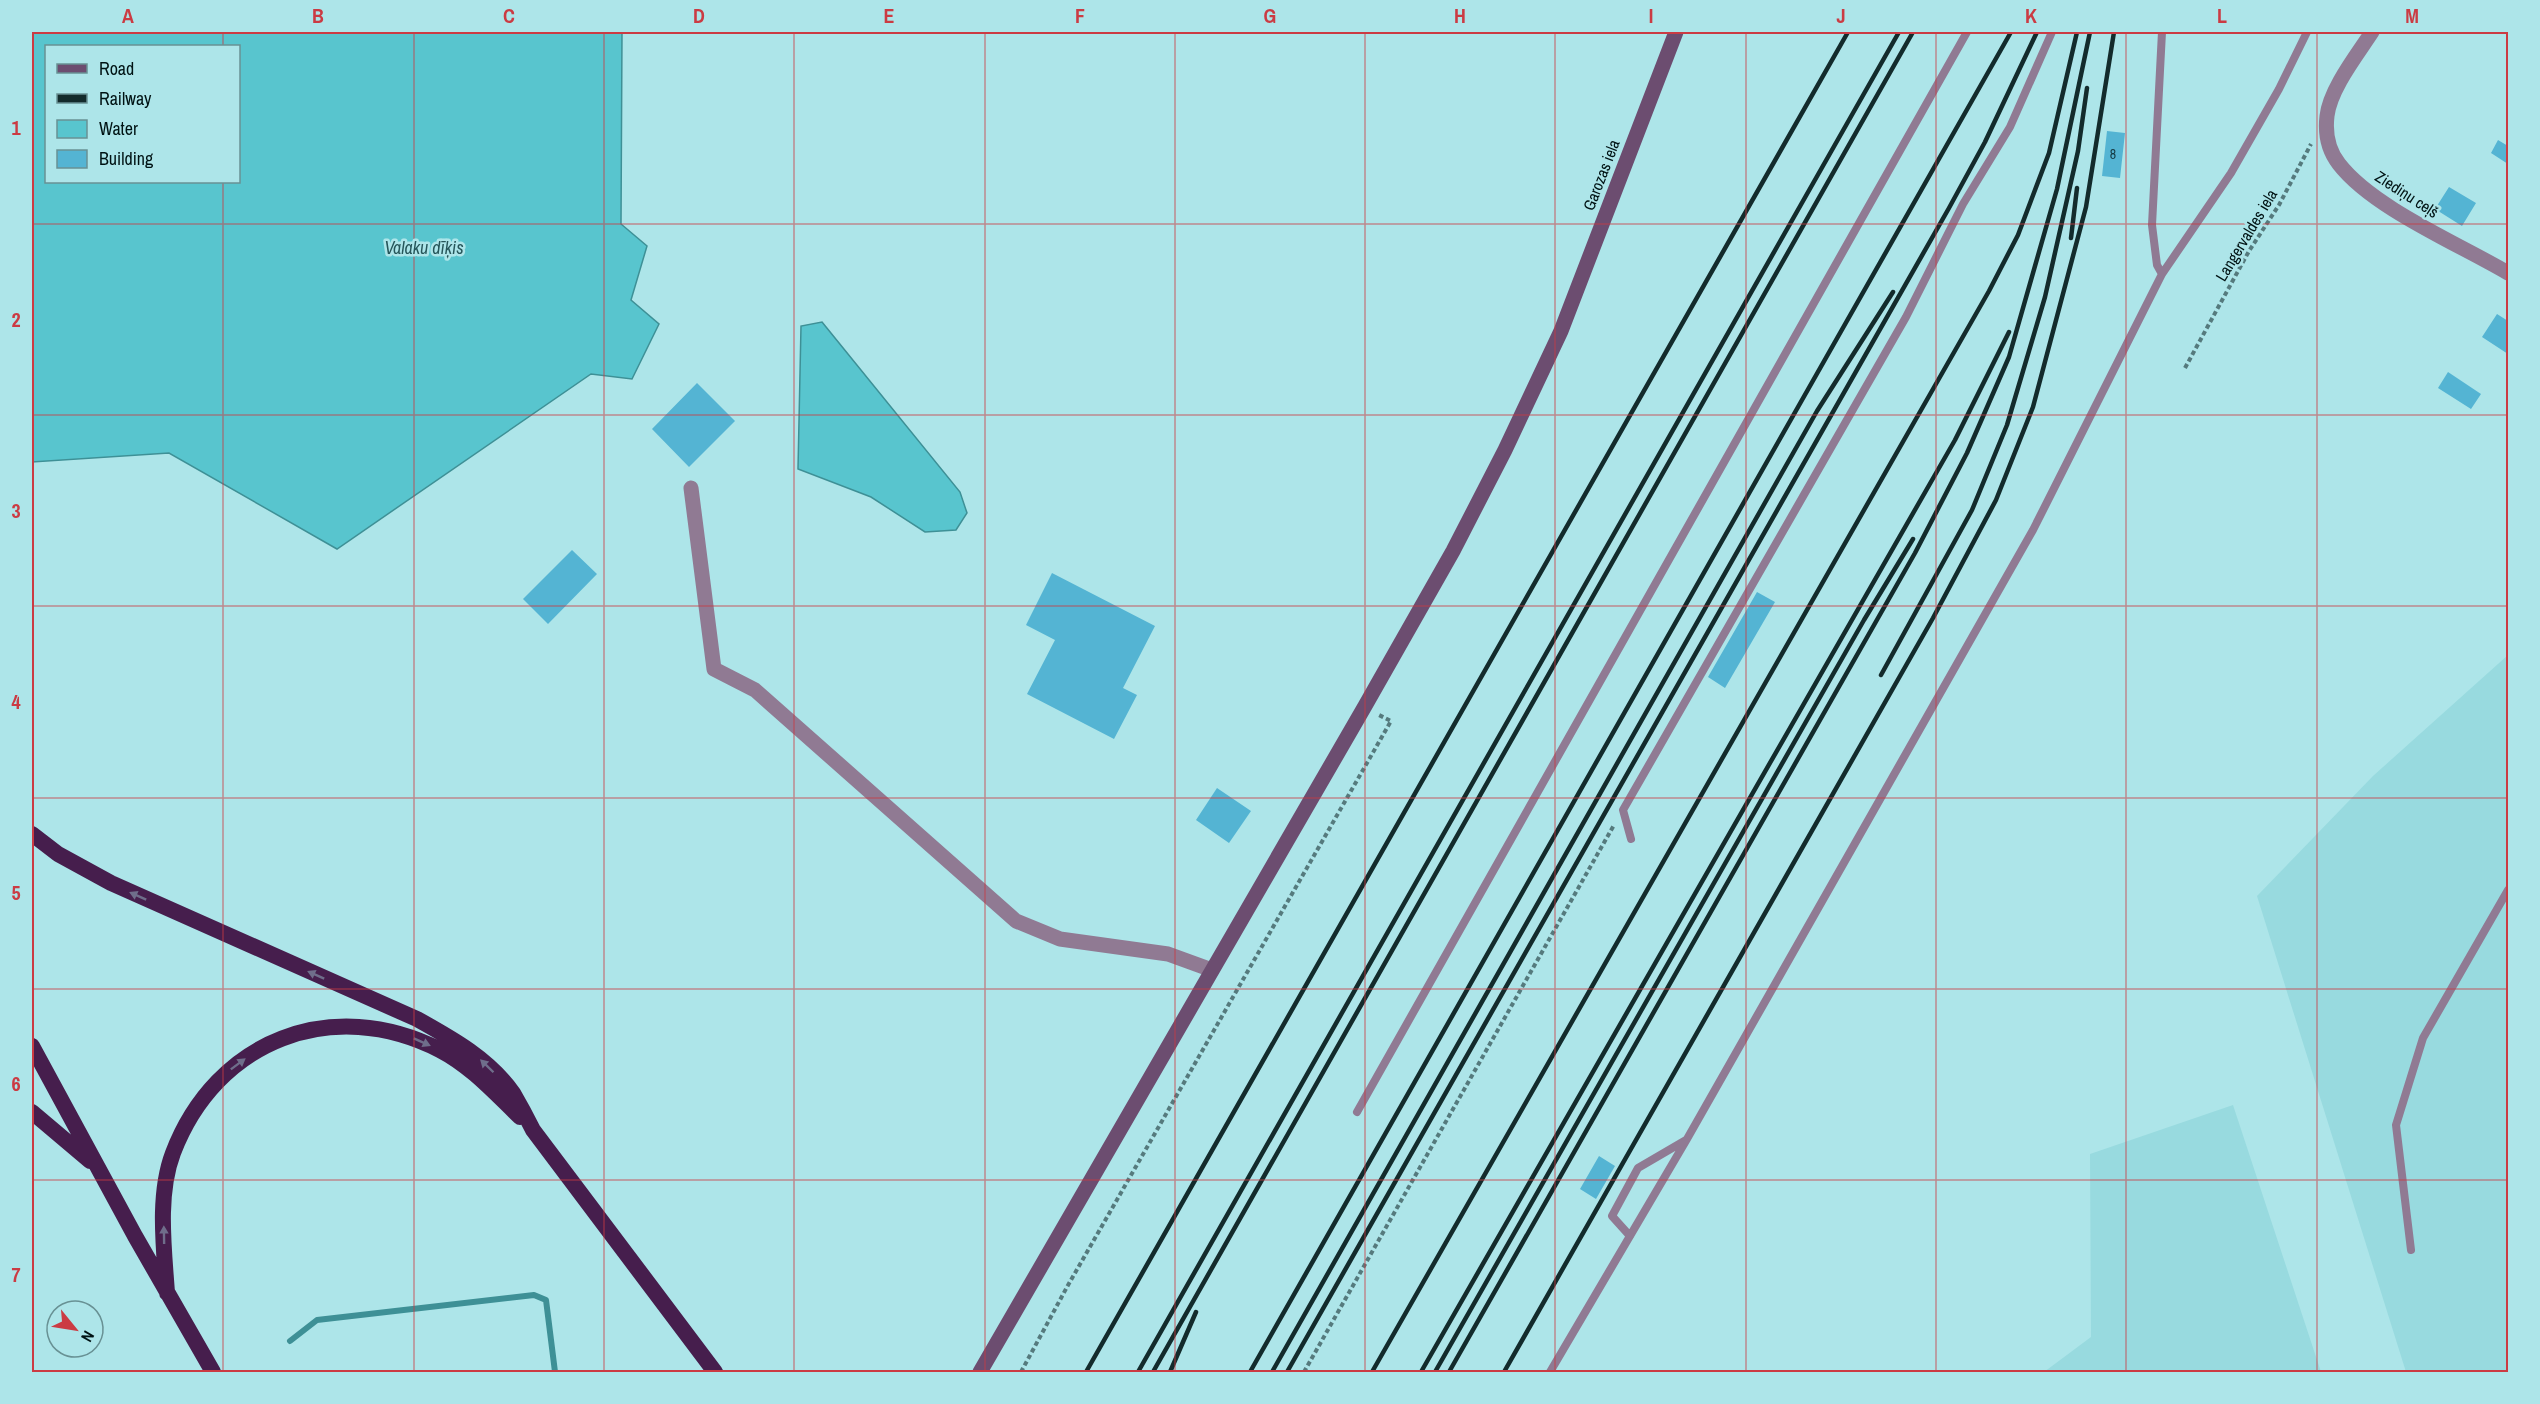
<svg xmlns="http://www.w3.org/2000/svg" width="2540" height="1404" viewBox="0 0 2540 1404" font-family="'Archivo Narrow',sans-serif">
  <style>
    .built { fill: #98dadf }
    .water { fill: #58c5ce; stroke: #3e9096; stroke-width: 1.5; fill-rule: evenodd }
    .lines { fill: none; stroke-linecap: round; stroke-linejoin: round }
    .stream { stroke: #3e9096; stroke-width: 6 }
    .building { fill: #54b4d3 }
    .path { stroke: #557a7d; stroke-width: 4; stroke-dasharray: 4.5 3; stroke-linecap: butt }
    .service { stroke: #907a93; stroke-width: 8 }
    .minor { stroke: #907a93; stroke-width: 15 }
    .secondary { stroke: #6c4d70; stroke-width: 15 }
    .trunk { stroke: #461e4d; stroke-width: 16 }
    .rail { stroke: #132b2c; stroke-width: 4.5 }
    .oneway { fill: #6f6e8b }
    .grid { fill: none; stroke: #cb3b43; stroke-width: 1.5; stroke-opacity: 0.55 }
    .labels { text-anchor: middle; stroke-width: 5; stroke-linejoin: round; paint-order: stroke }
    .number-label { font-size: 14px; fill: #153b44 }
    .street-label { font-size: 16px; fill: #001314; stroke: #ade5e9 }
    .water-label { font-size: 18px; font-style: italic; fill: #26565a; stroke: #ade5e9 }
    .neatline { fill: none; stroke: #cb3b43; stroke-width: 2 }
    .grid-label { font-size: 20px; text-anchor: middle; font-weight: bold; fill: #cb3b43 }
  </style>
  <rect width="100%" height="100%" fill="#ade5e9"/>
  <!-- built -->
  <path class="built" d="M2508,655V1372H2406L2257,896L2373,776Z
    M2233,1105L2321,1372H2044L2091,1337L2090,1154Z"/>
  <!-- water -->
  <path class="water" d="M32,32H622L621,224L647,246L631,300L659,324L632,379L591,374L337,549L169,453L32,462ZM46,46H238V182H46Z
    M822,322L960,492L967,513L956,530L925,532L871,497L798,469L801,326Z"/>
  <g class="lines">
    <!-- stream -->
    <path class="stream" d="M290,1341L317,1320L534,1295L546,1300L555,1372"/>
  </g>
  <!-- building -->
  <path class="building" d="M2107,131L2125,133L2120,178L2102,176Z
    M2498,140L2508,146V164L2491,153Z
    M2449,187L2476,203L2462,226L2435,209Z
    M2497,314L2508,321V354L2482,337Z
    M2448,372L2481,394L2471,409L2438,388Z
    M697,383L735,421L689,467L652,429Z
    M572,550L597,574L548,624L523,599Z
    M1052,573L1155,626L1123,688L1137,695L1114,739L1027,694L1055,640L1026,625Z
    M1757,592L1775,602L1725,688L1708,677Z
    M1217,788L1251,811L1229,843L1196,820Z
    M1599,1156L1615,1166L1596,1199L1580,1189Z"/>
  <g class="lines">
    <!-- path -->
    <path class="path" d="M2185,368L2249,251L2279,205L2311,144
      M1021,1372L1067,1287L1391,721L1377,714
      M1304,1372L1614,825"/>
    <!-- service -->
    <path class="service" d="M2162,274L2157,265L2152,225L2162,32
      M1631,839L1623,810L1906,317L1963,204L2010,127L2052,32
      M1357,1112L1967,32
      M1630,1236L1612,1216L1638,1168L1686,1140
      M2411,1250L2396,1125L2423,1038L2508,890
      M1550,1372L1687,1139L2033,530L2162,274L2231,173L2279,89L2307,32"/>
    <!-- minor -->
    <path class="minor" d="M2372,32C2357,55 2330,89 2327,116C2325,133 2328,150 2339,164C2373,208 2459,244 2508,273
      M691,488L714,669L755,690L1016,921L1060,939L1168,954L1212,970"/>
    <!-- secondary -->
    <path class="secondary" d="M980,1372L1365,706L1453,551L1505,450L1561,331L1676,32"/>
    <!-- trunk -->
    <path class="trunk" d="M32,834L58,854L111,883L417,1019C453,1039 489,1059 513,1093C520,1105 527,1118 533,1130L715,1372
      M32,1046L135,1236L213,1372
      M32,1112L90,1161
      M167,1293C164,1249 157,1195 173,1153C216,1040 332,995 440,1050C471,1066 495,1093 520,1117"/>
    <!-- rail -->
    <path class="rail" d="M2071,238L2077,188
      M1881,675L1972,510L2007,425L2045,297L2078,151L2087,88
      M1086,1372L1848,32
      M1138,1372L1899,32
      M1153,1372L1913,32
      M1170,1372L1196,1312
      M1250,1372L2011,32
      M1272,1372L1817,411L1893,292
      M1287,1372L1949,208L1985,142L2037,32
      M1372,1372L1989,291L2018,235L2049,153L2077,32
      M1421,1372L1955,440L2009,332
      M1435,1372L1864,620L1913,539
      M1449,1372L1915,553L1967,453L2009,357L2057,189L2090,32
      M1504,1372L1933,618L1996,500L2033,407L2086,207L2114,32"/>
  </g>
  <!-- one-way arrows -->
  <defs><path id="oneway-solid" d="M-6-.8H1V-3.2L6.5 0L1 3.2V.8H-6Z" transform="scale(1.5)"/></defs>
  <g class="oneway">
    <use href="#oneway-solid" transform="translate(138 896) rotate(-156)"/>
    <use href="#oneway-solid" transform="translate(316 975) rotate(-156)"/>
    <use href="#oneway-solid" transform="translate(422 1042) rotate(24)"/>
    <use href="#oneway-solid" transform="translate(238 1064) rotate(-37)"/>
    <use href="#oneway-solid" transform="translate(487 1066) rotate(-136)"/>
    <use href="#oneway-solid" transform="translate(164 1235) rotate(-91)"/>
  </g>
  <!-- grid -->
  <path class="grid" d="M223,32V46M414,32V1372M604,32V1372M794,32V1372M985,32V1372M1175,32V1372M1365,32V1372M1555,32V1372M1746,32V1372M1936,32V1372M2126,32V1372M2317,32V1372M223,182V1372M32,224H2508M32,415H2508M32,606H2508M32,798H2508M32,989H2508M32,1180H2508"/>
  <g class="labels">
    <!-- number labels -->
    <g class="number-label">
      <text x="2113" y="159">8</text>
    </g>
    <!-- street labels -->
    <g class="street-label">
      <text transform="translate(1601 175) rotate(-69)" y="6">Garozas iela</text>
      <text transform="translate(2407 194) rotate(33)" y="6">Ziediņu ceļš</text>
      <text transform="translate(2246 235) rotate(-59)" y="6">Langervaldes iela</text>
    </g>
    <!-- water labels -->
    <g class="water-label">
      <text x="424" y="254">Valaku dīķis</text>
    </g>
  </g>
  <!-- border -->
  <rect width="2540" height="1404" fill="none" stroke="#ade5e9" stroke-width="66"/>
  <!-- legend -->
  <rect x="45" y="45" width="195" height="138" fill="#ade5e9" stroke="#689194" stroke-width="1.5"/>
  <rect x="57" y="64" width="30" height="9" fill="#6c4d70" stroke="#689194" stroke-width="1.5"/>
  <text x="99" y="75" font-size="18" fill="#001314">Road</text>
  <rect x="57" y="94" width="30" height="9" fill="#132b2c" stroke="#689194" stroke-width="1.5"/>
  <text x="99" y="105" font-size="18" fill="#001314">Railway</text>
  <rect x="57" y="120" width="30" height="18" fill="#58c5ce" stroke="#689194" stroke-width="1.5"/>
  <text x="99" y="135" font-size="18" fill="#001314">Water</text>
  <rect x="57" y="150" width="30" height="18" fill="#54b4d3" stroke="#689194" stroke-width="1.5"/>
  <text x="99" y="165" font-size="18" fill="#001314">Building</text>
  <!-- north arrow -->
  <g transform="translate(75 1329) rotate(120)"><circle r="28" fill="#ade5e9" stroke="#689194" stroke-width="1.5"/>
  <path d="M0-4.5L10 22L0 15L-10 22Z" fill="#cb3b43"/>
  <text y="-9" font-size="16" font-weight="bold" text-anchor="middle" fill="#001314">N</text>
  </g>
  <rect x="33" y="33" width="2474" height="1338" class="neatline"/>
  <g class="grid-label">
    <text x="128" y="23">A</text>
    <text x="318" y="23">B</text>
    <text x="509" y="23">C</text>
    <text x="699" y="23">D</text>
    <text x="889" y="23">E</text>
    <text x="1080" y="23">F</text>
    <text x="1270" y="23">G</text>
    <text x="1460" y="23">H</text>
    <text x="1651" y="23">I</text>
    <text x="1841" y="23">J</text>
    <text x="2031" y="23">K</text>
    <text x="2222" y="23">L</text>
    <text x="2412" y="23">M</text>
    <text x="16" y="135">1</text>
    <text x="16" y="327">2</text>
    <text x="16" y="518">3</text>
    <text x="16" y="709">4</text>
    <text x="16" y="900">5</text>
    <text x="16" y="1091">6</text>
    <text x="16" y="1282">7</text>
  </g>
</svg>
